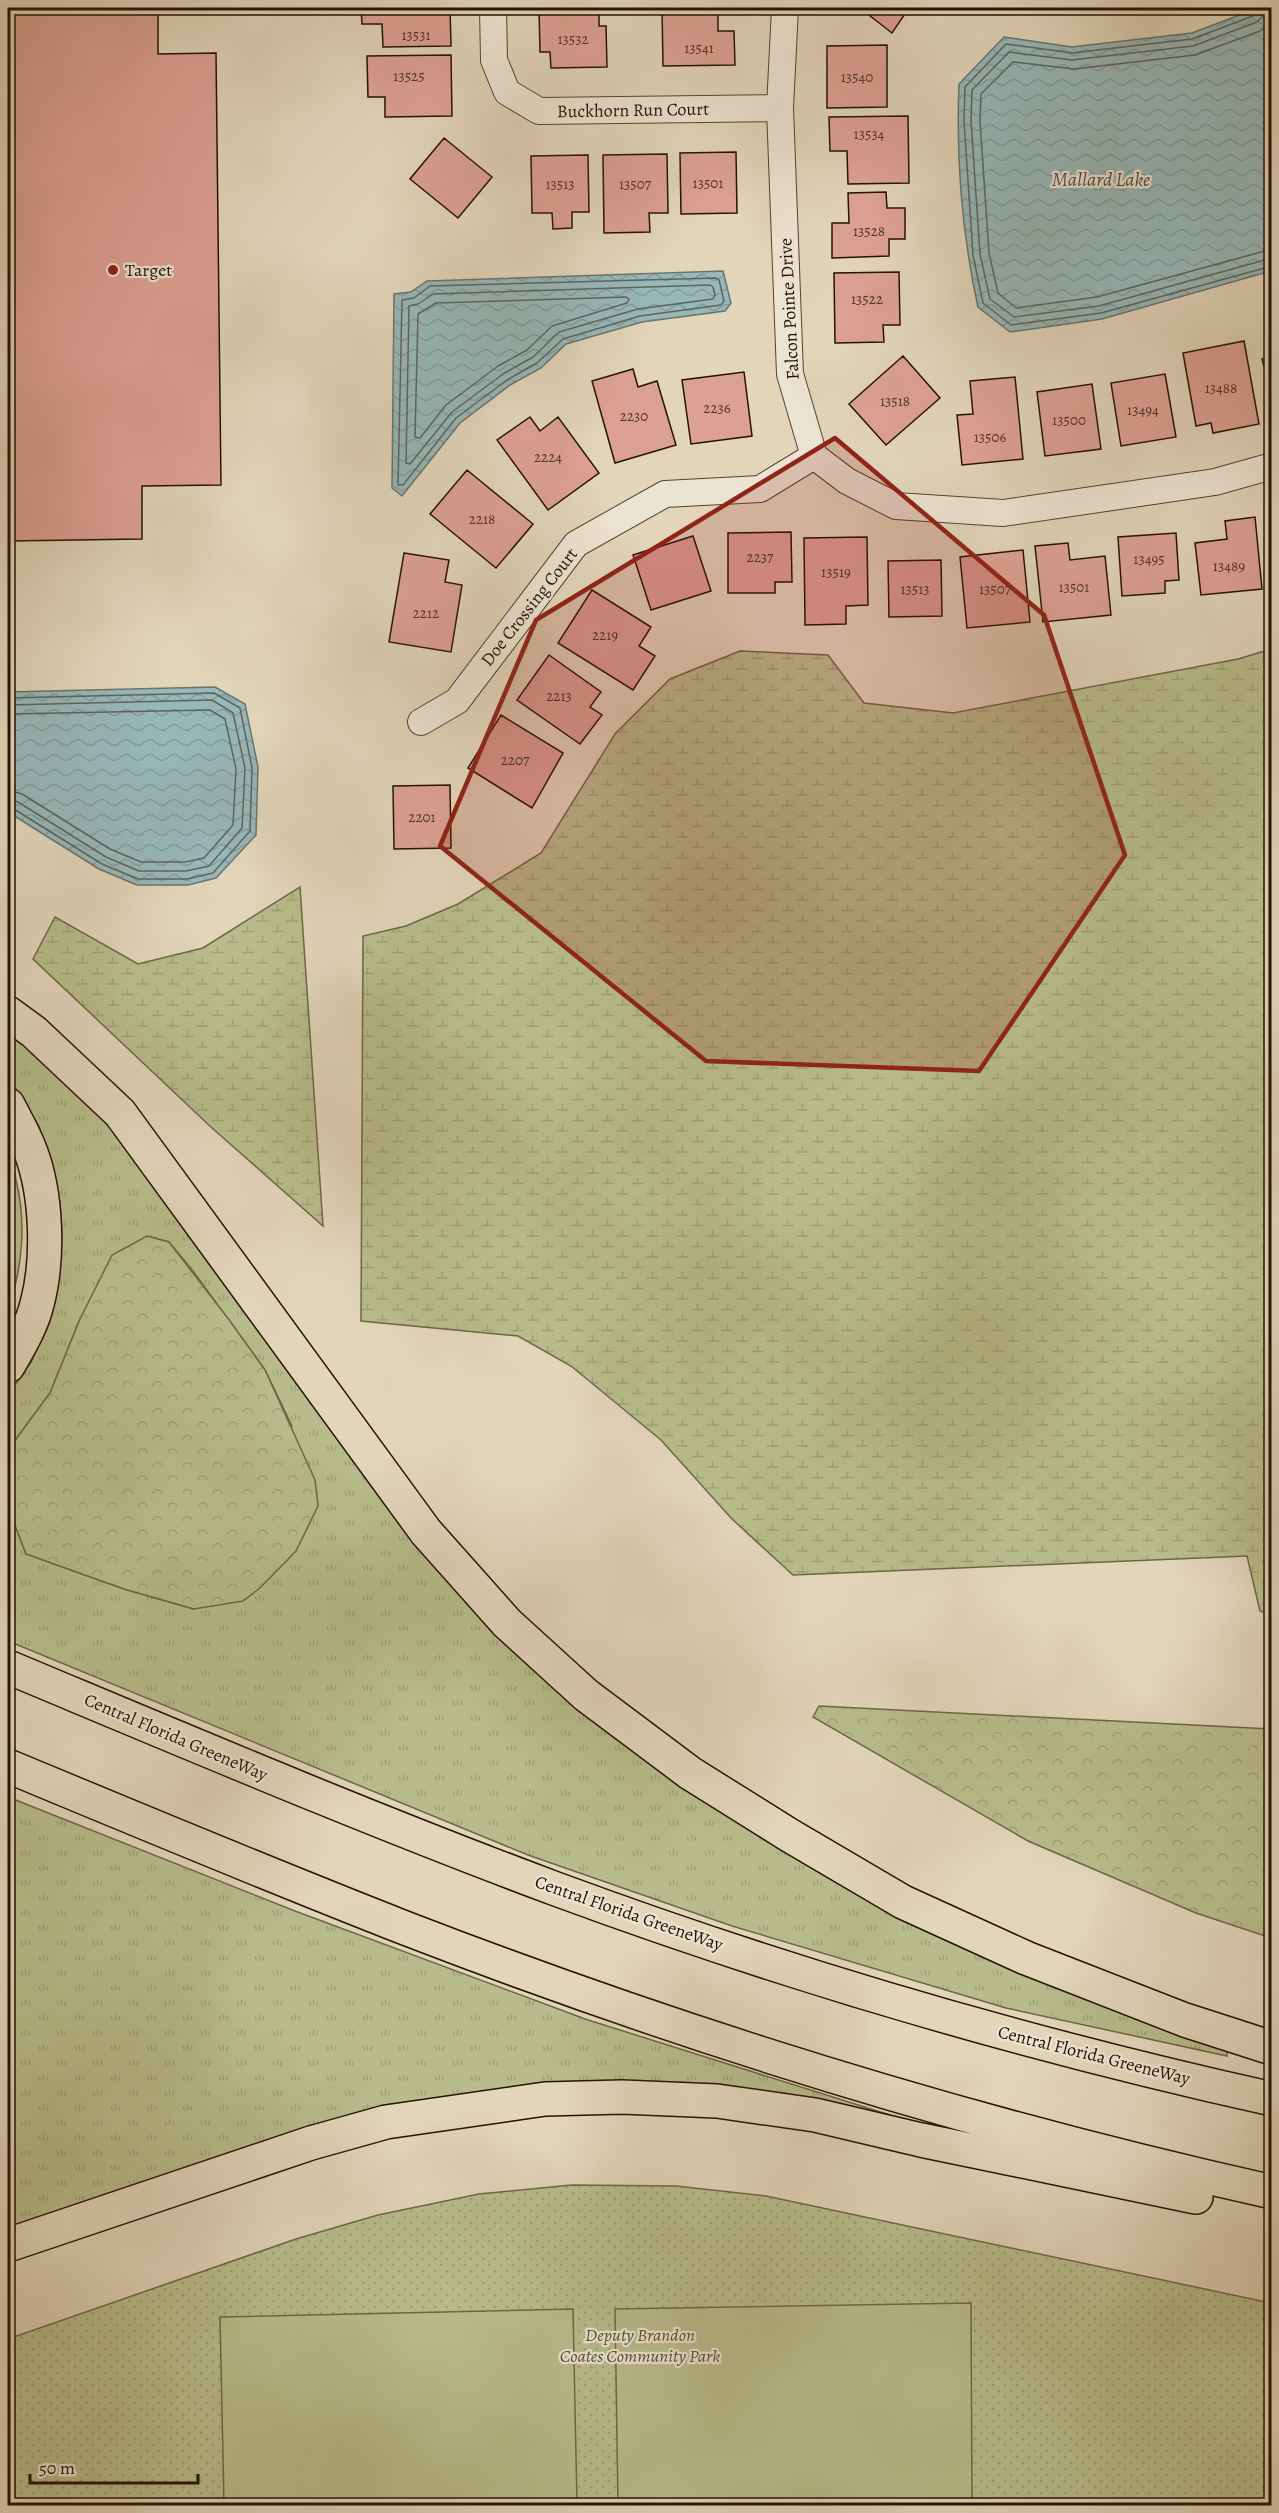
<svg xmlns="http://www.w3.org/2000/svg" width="1279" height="2513" viewBox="0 0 1279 2513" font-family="Alegreya,serif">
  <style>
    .grass { fill: url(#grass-tufts); stroke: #6e6647; stroke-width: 1.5 }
    .forest { fill: url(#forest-crowns); stroke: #6e6647; stroke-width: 1.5 }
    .wetland { fill: url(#wetland-marsh); stroke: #6e6647; stroke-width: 1.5 }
    .park { fill: url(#park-dots); stroke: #6e6647; stroke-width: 1.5 }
    .pitch { fill: #b8bc8c; stroke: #6e6647; stroke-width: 1.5 }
    .water { fill: url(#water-waves); stroke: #69756f; stroke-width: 1.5 }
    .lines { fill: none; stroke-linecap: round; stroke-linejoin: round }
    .shore { stroke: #5e645d; stroke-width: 1.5 }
    .building { fill: #dda193; stroke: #251102; stroke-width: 1.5 }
    .minor-casing { stroke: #544230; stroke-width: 28 }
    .highway-casing { stroke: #251102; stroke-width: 36 }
    .minor { stroke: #ece4d2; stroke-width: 26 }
    .highway { stroke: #e2d5ba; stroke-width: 33 }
    .marked { fill: #8f2418; fill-opacity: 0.2; stroke: #8f2418; stroke-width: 4.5; stroke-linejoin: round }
    .poi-dot { fill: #8f2418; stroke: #ece4d2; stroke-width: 2 }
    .labels { text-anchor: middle; stroke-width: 4.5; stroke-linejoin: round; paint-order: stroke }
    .number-label { font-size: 15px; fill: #533526 }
    .street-label { font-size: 18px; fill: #251102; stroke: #ece4d2 }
    .poi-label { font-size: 18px; fill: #251102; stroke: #ece4d2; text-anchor: start }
    .park-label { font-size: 18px; font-style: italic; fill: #584d32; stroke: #ece4d2 }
    .water-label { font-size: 20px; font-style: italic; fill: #4d4b42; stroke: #ece4d2 }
  </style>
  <defs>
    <pattern id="grass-tufts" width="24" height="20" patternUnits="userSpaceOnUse" patternTransform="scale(1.5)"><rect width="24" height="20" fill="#b8bc8c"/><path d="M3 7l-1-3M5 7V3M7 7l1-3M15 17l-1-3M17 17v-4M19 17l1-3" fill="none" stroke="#9ea177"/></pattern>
    <pattern id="forest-crowns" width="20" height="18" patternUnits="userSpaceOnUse" patternTransform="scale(1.5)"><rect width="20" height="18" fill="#b8bc8c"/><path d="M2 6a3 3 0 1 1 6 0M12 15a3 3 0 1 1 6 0" fill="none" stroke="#9ea177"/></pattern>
    <pattern id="wetland-marsh" width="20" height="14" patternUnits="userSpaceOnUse" patternTransform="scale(1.5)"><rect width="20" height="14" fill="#b8bc8c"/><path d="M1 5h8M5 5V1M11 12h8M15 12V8" fill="none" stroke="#9ea177"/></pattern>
    <pattern id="park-dots" width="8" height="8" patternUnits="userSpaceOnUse" patternTransform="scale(1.5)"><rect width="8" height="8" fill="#b8bc8c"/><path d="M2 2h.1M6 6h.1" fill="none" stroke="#9ea177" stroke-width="1.8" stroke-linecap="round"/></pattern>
    <pattern id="water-waves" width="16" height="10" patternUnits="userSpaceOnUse" patternTransform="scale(1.5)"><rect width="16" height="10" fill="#97b7b8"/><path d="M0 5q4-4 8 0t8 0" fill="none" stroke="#829c9d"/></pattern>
  </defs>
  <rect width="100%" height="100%" fill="#e2d5ba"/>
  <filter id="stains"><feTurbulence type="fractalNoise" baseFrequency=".00333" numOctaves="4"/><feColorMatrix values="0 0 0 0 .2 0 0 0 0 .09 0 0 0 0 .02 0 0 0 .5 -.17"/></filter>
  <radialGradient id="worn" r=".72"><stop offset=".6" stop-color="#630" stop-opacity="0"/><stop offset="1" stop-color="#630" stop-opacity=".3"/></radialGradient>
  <!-- grass -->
  <path class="grass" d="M8,1028L95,1104L361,1468L717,1806L1227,2044V2056L1006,2008L732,1926L528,1855L8,1641V1507L26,1554L124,1589L194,1609L292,1426L265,1370L193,1271L169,1242L147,1236L80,1319L50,1393L8,1450V1395L32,1361L50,1315L59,1274L62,1236L60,1203L53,1167L39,1126L8,1076Z
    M8,1149C13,1158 14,1169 16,1180C27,1225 22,1267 8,1312Z
    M8,1797L295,1911L588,2020L890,2115L885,2122L532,2092L8,2236Z"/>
  <!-- forest -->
  <path class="forest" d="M147,1236L169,1242L230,1321L265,1370L315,1480L318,1506L296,1551L260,1588L243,1601L194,1609L124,1589L26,1554L8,1507V1450L50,1393L80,1319L112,1255Z
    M819,1706L1271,1729V1938L1196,1913L1028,1841L813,1717Z"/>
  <!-- wetland -->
  <path class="wetland" d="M1271,649V1615L1260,1611L1247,1556L793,1575L732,1519L661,1440L571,1366L518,1336L361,1321L363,936L406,926L458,904L541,853L615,734L670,679L740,651L828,655L864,703L953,713L1238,659Z
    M300,887L323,1226L212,1128L33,959L55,917L138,964L203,948Z"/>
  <!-- park -->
  <path class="park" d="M572,2185L676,2186L766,2196L1271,2303V2505H8V2339L296,2239L378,2215L479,2194Z"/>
  <!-- pitch -->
  <path class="pitch" d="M971,2303L972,2505H618L615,2309Z
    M573,2309L577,2505H224L220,2317Z"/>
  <!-- water -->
  <path class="water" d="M1258,8H1271V271L1102,319L1010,332L978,307C962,234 956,158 959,84L1004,37L1072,47L1192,33Z
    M723,271L731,303L725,311L642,322L566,344L541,368L510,385L460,423L402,496L392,488L394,294L411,292L427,281Z
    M215,687L245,704L258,767L256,835L216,878L188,885H137L99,869L8,812V692Z"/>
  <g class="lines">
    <!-- shore -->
    <path class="shore" d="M1257,8L1253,16L1192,39L1072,53L1006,44L965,87L964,121L973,255L983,303L1011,325L1101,313L1272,266
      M1265,8L1263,16L1257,22L1193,46L1072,60L1009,52L972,90L971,121L980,254L990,299L1014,317L1099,306L1272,258
      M1272,20L1260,31L1195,55L1074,69L1013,62L981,94L980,121L989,253L998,293L1016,308L1097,297L1272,249
      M716,278L719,280L724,301L721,305L640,316L563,339L537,363L507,380L456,418L403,485H398L402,300L414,298L430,286Z
      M710,285L713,287L715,295L713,299L638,309L559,332L533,357L503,374L452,412L410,464L406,463L409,306L418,304L433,294Z
      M626,297L629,299L627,303L552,326L527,350L498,366L446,405L420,438L415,437L418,314L436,303Z
      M8,698L214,693L240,708L252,768L250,831L213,873L187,879H138L102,864L14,809L8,807
      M8,705L212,700L233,713L245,768L242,828L209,866L186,871H139L106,857L18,802L8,799
      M8,714L210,710L225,719L236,769L233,825L204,858L185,862H141L110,849L22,794L8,790"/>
  </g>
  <!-- building -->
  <path class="building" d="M8,8H158V54L216,53L221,485L142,486V539L8,541Z
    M361,8H450L451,46L383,47L382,24H362Z
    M539,8H599V26H606L607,67L551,68L550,52H540Z
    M662,8H718V31H734L735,65L663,66Z
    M860,8H909L892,33Z
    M887,45V107L827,108V46Z
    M451,55L452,116L385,117V97H368L367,56Z
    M908,116L909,183L848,184L847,151H830L829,117Z
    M444,138L492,177L458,218L410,179Z
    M736,152L737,213L681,214L680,153Z
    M667,154L668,213H649L650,232L604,233L603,155Z
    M588,155L589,212H572V228L553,229L552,213H532L531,156Z
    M886,192L887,208H905V239H889V256L832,258V223H849L848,193Z
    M899,272L900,325H883L884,342L835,343L834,273Z
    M1244,341L1259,424L1213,433L1211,423L1196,426L1183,353Z
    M903,356L940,398L886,445L849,404Z
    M1272,356V396L1262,359Z
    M633,369L638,387L657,381L676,445L615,463L592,381Z
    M744,372L752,436L691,444L682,380Z
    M1165,374L1176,437L1121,446L1111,383Z
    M1015,377L1023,459L962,465L957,415L973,414L970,381Z
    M1092,384L1101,449L1045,456L1037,392Z
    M530,417L540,431L558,417L599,473L548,510L497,440Z
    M467,470L533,524L496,568L430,514Z
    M1255,517L1262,589L1201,595L1195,543L1227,539L1225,521Z
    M791,532L792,582H775V593H728V533Z
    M1176,533L1179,580L1165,581V593L1122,596L1118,537Z
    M693,536L711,591L651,610L633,555Z
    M867,537L868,605L846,606V624L805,625L804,538Z
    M1068,543L1070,560L1105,556L1111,615L1043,622L1035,546Z
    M1023,550L1030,622L967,628L960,557Z
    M404,553L449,560L445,582L462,585L451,652L389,642Z
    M941,560L942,616L889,617L888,561Z
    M592,590L651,627L639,646L655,656L633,690L558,643Z
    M549,655L601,692L590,707L602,715L580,744L517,700Z
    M501,715L563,753L532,808L468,768Z
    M450,785L451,848L394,849L393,786Z"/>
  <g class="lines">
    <!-- minor casing -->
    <g class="minor-casing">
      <path id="minor" d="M493,8L494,60L507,92L539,111L780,108
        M785,8L780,108L790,374L814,456L847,481L896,506L1003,513L1215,482L1272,466
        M421,722L457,701L576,544L665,494L760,489L814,456"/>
    </g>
    <!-- highway casing -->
    <g class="highway-casing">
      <path id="highway" d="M8,1013L34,1032L120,1113L426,1532L507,1623L586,1695L690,1773L789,1835L903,1902L1026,1958L1185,2020L1272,2048
        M8,1105C15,1119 24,1134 30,1150C47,1193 49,1259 37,1304C32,1325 19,1347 8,1366
        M8,1667C190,1743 371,1820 556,1889C789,1975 1029,2045 1272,2099
        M8,1766C140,1821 272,1876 405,1928C687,2037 977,2126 1272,2192
        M8,2245L311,2143L386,2122L545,2099L622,2097L717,2101L815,2115L921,2140L1196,2197"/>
    </g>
    <!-- minor -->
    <use href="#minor" class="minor"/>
    <!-- highway -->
    <use href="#highway" class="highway"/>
  </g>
  <!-- marked area -->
  <path class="marked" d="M835,438L1044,615L1125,855L979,1071L706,1061L440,846L536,620Z"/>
  <!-- markers -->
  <circle class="poi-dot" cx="113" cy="270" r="6"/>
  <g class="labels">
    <!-- number labels -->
    <g class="number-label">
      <text x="416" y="40">13531</text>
      <text x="573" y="44">13532</text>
      <text x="699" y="53">13541</text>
      <text x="409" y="81">13525</text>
      <text x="857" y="82">13540</text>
      <text x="869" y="139">13534</text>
      <text x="708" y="188">13501</text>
      <text x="560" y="189">13513</text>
      <text x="635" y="189">13507</text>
      <text x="869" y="236">13528</text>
      <text x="867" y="304">13522</text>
      <text x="1221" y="393">13488</text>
      <text x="895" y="406">13518</text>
      <text x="717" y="413">2236</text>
      <text x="1143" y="415">13494</text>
      <text x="634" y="421">2230</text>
      <text x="1069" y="425">13500</text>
      <text x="990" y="442">13506</text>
      <text x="548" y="462">2224</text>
      <text x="482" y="524">2218</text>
      <text x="760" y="562">2237</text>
      <text x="1149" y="564">13495</text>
      <text x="1229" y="571">13489</text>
      <text x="836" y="577">13519</text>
      <text x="1074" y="592">13501</text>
      <text x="915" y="594">13513</text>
      <text x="995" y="594">13507</text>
      <text x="426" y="618">2212</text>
      <text x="605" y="640">2219</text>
      <text x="559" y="701">2213</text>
      <text x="515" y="765">2207</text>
      <text x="422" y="822">2201</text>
    </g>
    <!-- street labels -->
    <g class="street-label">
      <text transform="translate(633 110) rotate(-1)" y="6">Buckhorn Run Court</text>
      <text transform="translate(789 309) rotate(-93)" y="6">Falcon Pointe Drive</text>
      <text transform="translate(529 607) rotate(-52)" y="6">Doe Crossing Court</text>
      <text transform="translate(176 1737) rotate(23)" y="6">Central Florida GreeneWay</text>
      <text transform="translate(629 1913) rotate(19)" y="6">Central Florida GreeneWay</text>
      <text transform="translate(1094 2055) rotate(14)" y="6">Central Florida GreeneWay</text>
    </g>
    <!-- poi labels -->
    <g class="poi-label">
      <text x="125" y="276">Target</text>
    </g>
    <!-- park labels -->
    <g class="park-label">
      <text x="640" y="2341">Deputy Brandon<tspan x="640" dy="21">Coates Community Park</tspan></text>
    </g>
    <!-- water labels -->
    <g class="water-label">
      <text x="1101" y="186">Mallard Lake</text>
    </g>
  </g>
  <!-- margin -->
  <rect width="1279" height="2513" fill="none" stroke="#e2d5ba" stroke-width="30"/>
  <rect x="9" y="9" width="1261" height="2495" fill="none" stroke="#251102" stroke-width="3"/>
  <rect x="15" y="15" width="1249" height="2483" fill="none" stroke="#251102" stroke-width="1.5"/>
  <!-- scale -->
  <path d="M30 2474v9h168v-9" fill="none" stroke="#251102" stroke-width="3"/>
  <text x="39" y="2474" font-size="18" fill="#251102" stroke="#ece4d2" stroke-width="4.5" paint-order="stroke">50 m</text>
  <rect width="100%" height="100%" filter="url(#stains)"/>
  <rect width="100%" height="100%" fill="url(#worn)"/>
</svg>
